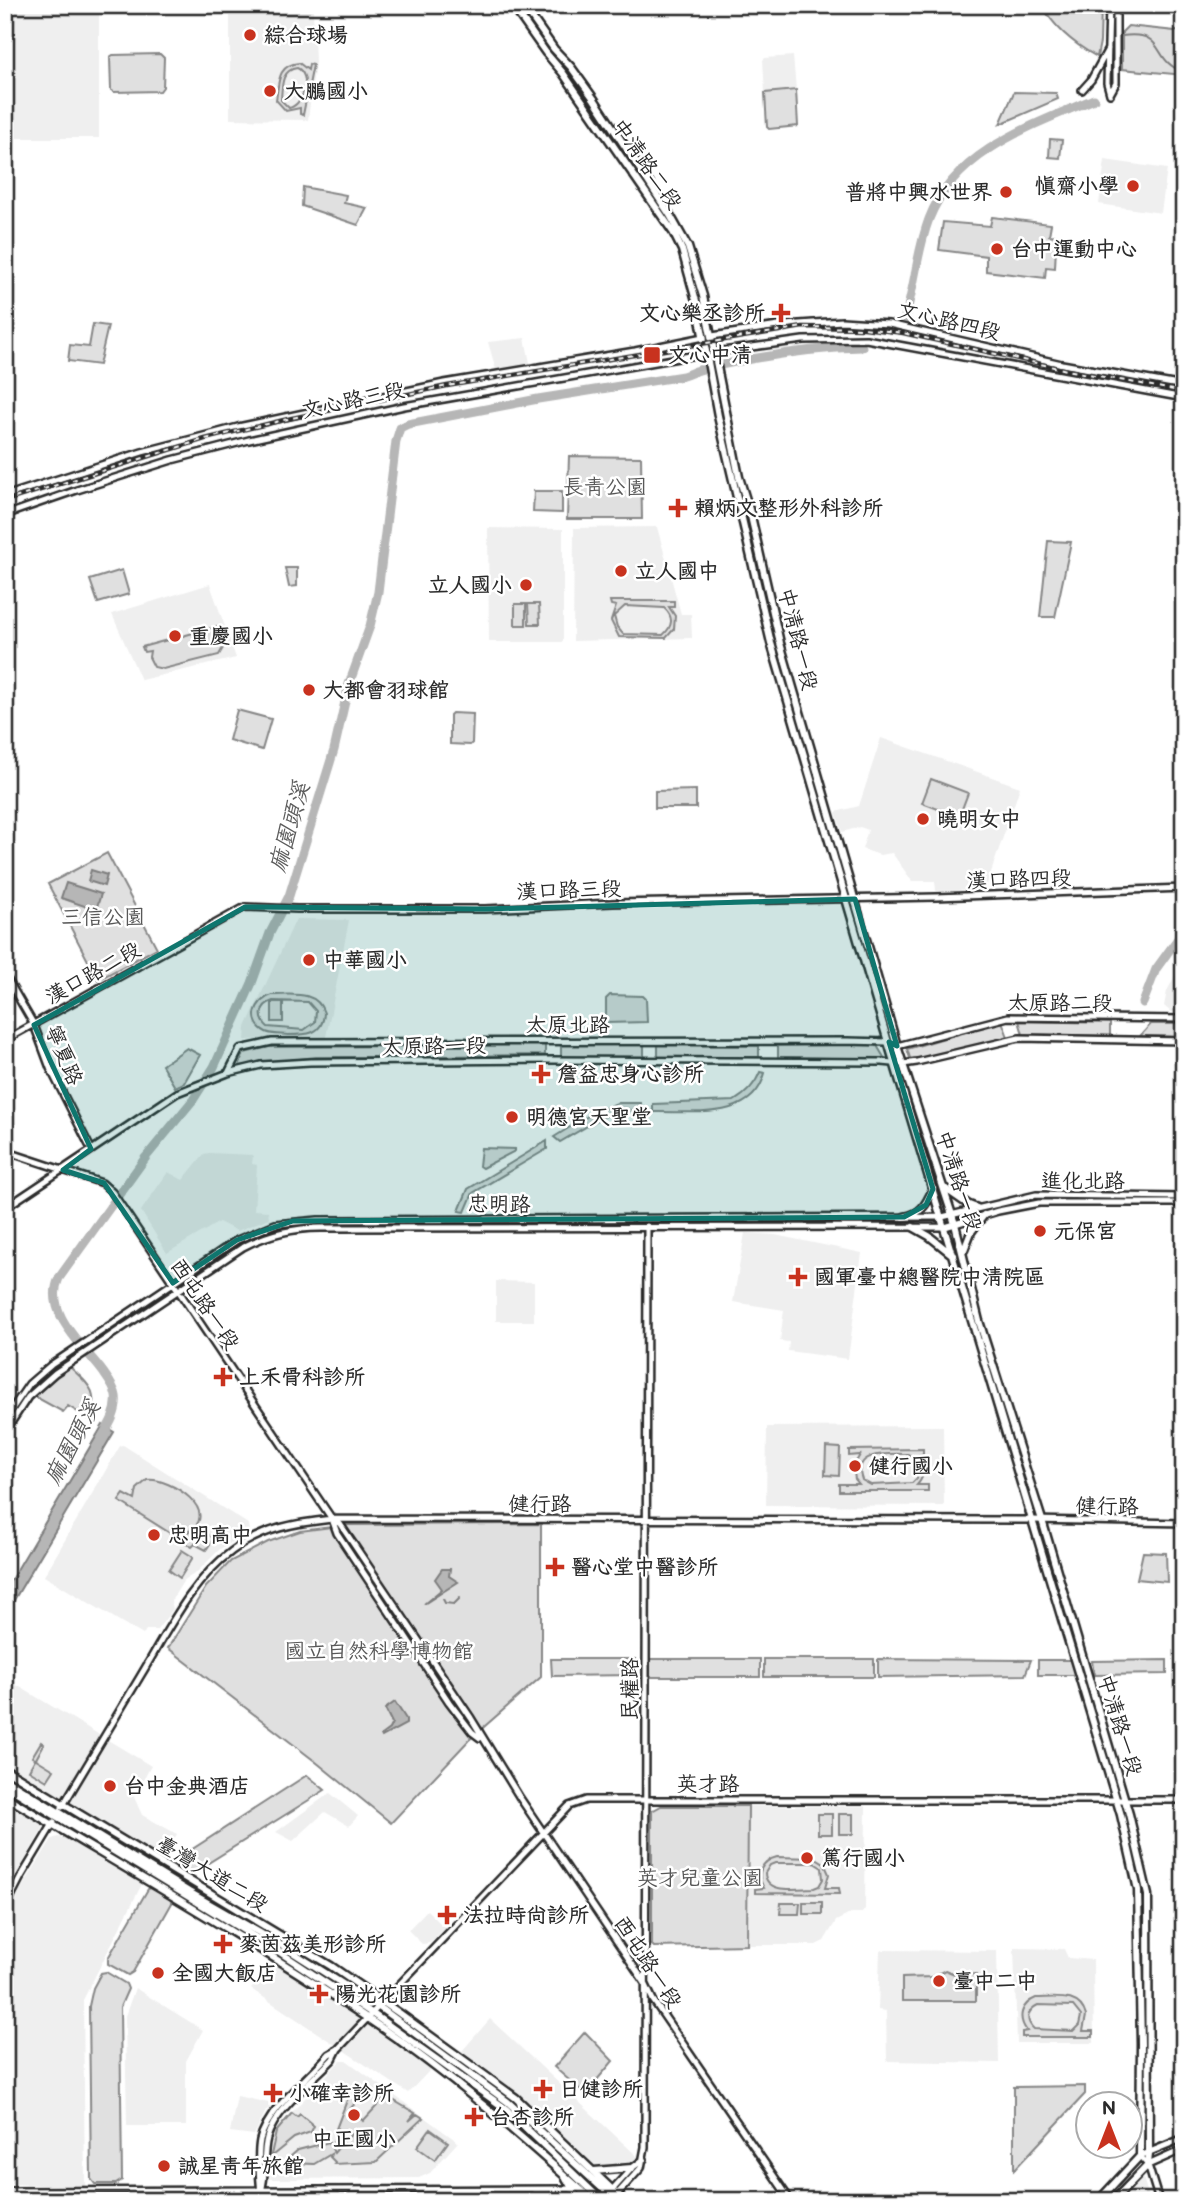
<svg xmlns="http://www.w3.org/2000/svg" width="1189" height="2206" viewBox="0 0 1189 2206" font-family="'Balsamiq Sans','LXGW WenKai TC',sans-serif">
  <style>
    .built { fill: #efefef }
    .green { fill: #e0e0e0; stroke: #868686; stroke-width: 2; fill-rule: evenodd }
    .water { fill: #b6b6b6; stroke: #7e7e7e; stroke-width: 2 }
    .lines { fill: none; stroke-linecap: round; stroke-linejoin: round }
    .stream { stroke: #7e7e7e; stroke-width: 2 }
    .river { stroke: #b6b6b6; stroke-width: 9 }
    .secondary-casing { stroke: #2b2b2b; stroke-width: 10 }
    .primary-casing { stroke: #2b2b2b; stroke-width: 11 }
    .secondary { stroke: #fff; stroke-width: 5 }
    .primary { stroke: #fff; stroke-width: 6 }
    .rail-casing { stroke: #2b2b2b; stroke-width: 4.5 }
    .rail { stroke: #fff; stroke-width: 2; stroke-dasharray: 5; stroke-linecap: butt }
    .marked { fill: #0f766e; fill-opacity: 0.2; stroke: #0f766e; stroke-width: 5; stroke-linejoin: round }
    .poi-dot { fill: #c8321e; stroke: #fff; stroke-width: 2.5 }
    .labels { text-anchor: middle; stroke-width: 5; stroke-linejoin: round; paint-order: stroke }
    .poi-label { font-size: 21px; font-weight: bold; fill: #2b2b2b; stroke: #fff; text-anchor: start }
    .street-label { font-size: 21px; fill: #2b2b2b; stroke: #fff }
    .park-label { font-size: 21px; fill: #585858; stroke: #fff }
    .water-label { font-size: 23px; font-style: italic; fill: #5c5c5c; stroke: #fff }
  </style>
  <rect width="100%" height="100%" fill="#fff"/>
  <filter id="ink" filterUnits="userSpaceOnUse"><feTurbulence type="fractalNoise" baseFrequency=".0143" numOctaves="2"/><feDisplacementMap in="SourceGraphic" scale="14" xChannelSelector="R" yChannelSelector="G"/><feConvolveMatrix kernelMatrix="1 2 1 2 8 2 1 2 1" color-interpolation-filters="sRGB"/></filter>
  <g filter="url(#ink)">
    <!-- built -->
    <path class="built" d="M5,5H99V138H5Z
      M313,8L315,63L308,120L230,119V10Z
      M793,56L796,90L765,93L763,60L765,58Z
      M1105,160L1167,169L1161,213L1099,204Z
      M525,338L530,363L496,370L488,342Z
      M657,527L681,614H691L692,638L573,641L574,528Z
      M488,528L563,529V642H489Z
      M210,584L236,658L141,680L112,614Z
      M881,738L1020,787L985,890L936,891L935,881H912L892,853L880,855L862,849L868,830L860,827L842,832L836,812L859,806Z
      M296,919L349,920L326,1037L245,1040L246,1027Z
      M1184,959V1012H1171L1164,1006L1167,991Z
      M209,1153L253,1155L252,1164L257,1165L254,1210L268,1211L269,1218L237,1231L219,1222L167,1253L141,1211L168,1172L183,1180L204,1154Z
      M745,1233L775,1235L862,1253L848,1359L788,1351L789,1342L780,1341L784,1310L733,1302Z
      M496,1281L534,1282V1321H496Z
      M943,1426L944,1506L766,1505L767,1427Z
      M123,1445L248,1524L249,1531L220,1549L196,1573L184,1580L171,1601L173,1609L157,1630H146L143,1635L44,1576L120,1446Z
      M5,1678L151,1766L134,1797L142,1815L177,1834L163,1858L5,1763Z
      M330,1793L358,1816L349,1826L325,1812L293,1841L276,1832Z
      M5,1802L45,1825L17,1873L5,1866Z
      M748,1806H866L865,1909L862,1913H852L836,1921L824,1941L816,1945H747Z
      M58,1837L65,1838L142,1884L83,2000L85,2186L5,2184V1915L52,1839Z
      M427,1910L445,1928L430,1943L422,1944L408,1930Z
      M1014,1948L1064,1949L1068,1958L1093,1960L1094,2043H1017Z
      M880,1950L997,1951L999,2063L887,2061L886,2011L878,2010Z
      M276,1962L371,2020L431,2069L408,2093L251,1989Z
      M135,1988L203,2030L186,2061V2126H127L125,2016Z
      M490,2019L637,2156L636,2163L630,2166L605,2168L591,2165L513,2093L462,2051Z
      M341,2060H346L458,2142L430,2173L419,2178L270,2179L271,2149L278,2127Z
      M237,2096L273,2104L266,2111L254,2135L230,2132Z
      M1143,2178L1150,2201H1121Z
      M362,2194L427,2195V2201H362Z"/>
    <!-- green -->
    <path class="green" d="M1042,5H1101L1100,42L1097,57C1074,44 1054,28 1042,5Z
      M1128,26L1184,32V75L1122,69V32Z
      M160,54L164,58L163,87L160,91L114,92L111,90L110,57L113,55Z
      M299,63L308,70L309,64L313,65L303,115L300,114V108L286,111L276,100C279,82 277,65 299,63ZM297,68C312,75 304,105 289,108L281,100C282,86 281,70 297,68Z
      M796,90L798,126L769,129L767,127L765,93Z
      M1014,92L1056,93L1058,99L1000,124Z
      M1050,139L1062,140L1060,158L1049,157Z
      M303,187L346,195L344,203L367,208L358,225L302,206Z
      M992,217L1051,224L1049,235L1059,236L1056,247L1055,268L1046,267L1045,278L986,271V256L939,250L943,222L990,226Z
      M93,324L108,326L99,365L68,361L70,345L89,347Z
      M569,456L641,457L642,519H567Z
      M534,491H562V513L533,512Z
      M1048,541L1071,542L1055,617H1040Z
      M285,568H297V586L289,587Z
      M122,570L129,594L98,603L90,580Z
      M610,601H674V607H669L675,616L674,629L666,638L619,637L611,621L616,606L611,605ZM625,606L664,608C674,617 673,626 663,635L623,634L617,627L614,616Z
      M526,604V625H515V604Z
      M528,604H539L540,624H529Z
      M219,626L221,631L217,632L223,648L219,655L163,669L154,667L149,657L150,651L144,652L142,647Z
      M237,710L271,719L262,750L229,740Z
      M452,713L473,714L472,743L470,745L450,744V715Z
      M931,779L968,793L959,817L922,803Z
      M696,790V808H655V791Z
      M107,853L157,948L98,980L48,884Z
      M272,995C292,995 317,990 324,1013C323,1035 306,1035 288,1035C280,1034 272,1035 266,1032C247,1022 255,1000 272,995ZM273,1001L308,1002L316,1011L315,1022L304,1030L268,1027C258,1018 260,1005 273,1001Z
      M610,995L643,996L646,999L647,1022L606,1023V999Z
      M272,1002H283V1022H272Z
      M1002,1021L1008,1037L911,1061L907,1049Z
      M1019,1021L1110,1023V1036L1023,1034Z
      M1151,1024H1184V1037L1140,1036Z
      M644,1043V1059L561,1058V1045Z
      M434,1044H545V1055L435,1056Z
      M876,1044L885,1059L778,1057V1046Z
      M658,1045L759,1046V1057H658Z
      M419,1046V1057H316L239,1066L244,1053L269,1047Z
      M187,1048L200,1055L184,1083L175,1087L162,1065Z
      M760,1072L765,1073C753,1122 692,1111 653,1112V1104L734,1101C746,1094 755,1085 760,1072Z
      M617,1103H641V1110L618,1111L601,1118L560,1142L554,1137L593,1113Z
      M547,1141V1149L473,1193L465,1212L459,1211L468,1189Z
      M481,1148L515,1149V1151L482,1168L479,1166Z
      M70,1367C89,1385 100,1391 89,1419L68,1406L63,1412L34,1396L57,1375Z
      M826,1447L840,1448L839,1476L825,1475Z
      M923,1449V1454L918,1455C925,1465 926,1475 917,1485H928V1491H839V1484H859L855,1479L853,1467L860,1455L849,1456V1450ZM908,1454L916,1460L919,1469L917,1478L912,1483L871,1485L862,1480C851,1450 890,1454 908,1454Z
      M147,1480C170,1477 225,1513 186,1533L192,1537L197,1529L214,1538L206,1550L195,1544L192,1547L119,1501L124,1494L135,1500L137,1489Z
      M541,1524V1677L469,1740L391,1823L316,1762L168,1648L206,1587L231,1561L268,1542L300,1531L347,1525Z
      M182,1550L193,1557L180,1578L169,1570Z
      M1143,1552L1166,1553L1167,1582L1137,1579Z
      M551,1659H636V1675L552,1676Z
      M648,1659H760V1677H648Z
      M764,1659H874V1677H764Z
      M878,1659L1031,1660L1025,1675L878,1677Z
      M1038,1660H1070L1075,1675H1038Z
      M1167,1660V1674L1094,1675L1092,1661Z
      M41,1742L44,1744L36,1759L54,1770L47,1781L29,1770L35,1759L32,1757Z
      M307,1775L325,1790L189,1875L177,1869V1859Z
      M661,1806H748L747,1945L654,1947L652,1945V1811Z
      M818,1814H832V1834H818Z
      M839,1814H853V1834H839Z
      M777,1857L816,1858L824,1863L829,1874L825,1888H839L840,1894L755,1893V1889L764,1888C755,1874 761,1861 777,1857ZM775,1863H814L822,1868L823,1879L819,1886L814,1888C798,1888 766,1895 765,1873L770,1865Z
      M151,1888L170,1899L172,1903L133,1972L128,1975L108,1964V1958L148,1889Z
      M803,1902H822V1914H803Z
      M781,1903H800L799,1914H780Z
      M945,1970L957,1975L976,1974V2001H902V1978L932,1977Z
      M106,1972L126,1984L128,1989L120,2007L122,2180L116,2184H95L91,2179L89,2006L93,1988L101,1973Z
      M1036,1998C1056,1998 1080,1993 1086,2016L1083,2031H1093V2037H1022V2032L1027,2031C1017,2018 1021,2004 1036,1998ZM1038,2005L1073,2006L1081,2016L1079,2025L1073,2031L1034,2029C1025,2021 1027,2010 1038,2005Z
      M585,2032L613,2061L585,2094L554,2067Z
      M1085,2086V2094L1014,2170V2087Z
      M349,2095L358,2100L351,2108L363,2121L386,2096L415,2113L409,2121L417,2114L423,2118L376,2162L334,2164L335,2162L330,2157L331,2154L314,2164L290,2163V2157L298,2150L329,2142L334,2153L344,2141L336,2149L333,2141L338,2136L348,2138L351,2134L336,2129Z
      M292,2113L297,2117L300,2114L314,2126L311,2132L294,2138L273,2155H271L276,2132Z
      M430,2129L448,2142L435,2160L417,2147Z"/>
    <!-- water -->
    <path class="water" d="M91,870L107,875L104,886L88,881Z
      M66,883L101,894L96,910L61,898Z
      M103,1425L114,1432L5,1615V1590Z
      M442,1569H450L449,1576L458,1582L424,1604L442,1589L435,1579Z
      M395,1702L406,1719V1724L382,1737L381,1735L389,1729L392,1723L385,1709Z"/>
    <g class="lines">
      <!-- stream -->
      <path class="stream" d="M1122,36C1168,30 1150,61 1184,72
        M443,1599L445,1603L454,1604L460,1598"/>
      <!-- river -->
      <path class="river" d="M903,324C915,290 916,253 929,219C955,151 1033,125 1094,99
        M1143,1003L1156,969L1184,930
        M102,1437C110,1424 118,1411 116,1396C115,1388 108,1379 103,1372C84,1346 43,1313 59,1278L146,1157L193,1100L214,1067L252,983L270,933L289,896L334,750L349,684L370,626L378,592L396,441L400,428L408,424L538,399L683,376C690,374 696,370 703,369C755,357 809,348 862,347"/>
      <!-- secondary casing -->
      <g class="secondary-casing">
        <path id="secondary" d="M1109,5L1107,83L1110,94
          M1082,90L1091,80L1108,49
          M1110,94L1116,83V5
          M712,336L785,325L842,321L889,324L1062,364L1184,386
          M715,352L803,340L866,339L1184,398
          M5,496L142,452L238,427L444,383L635,351L704,337
          M5,515L77,490L172,460L249,440L404,406L707,353
          M5,975L34,1025L50,1068L91,1149
          M5,1040L245,907L297,909H485L613,903L936,897L1184,888
          M228,1073L240,1049L272,1042L847,1041L888,1042L897,1046L1008,1017L1184,1019
          M5,1151L102,1183L112,1192L332,1519L340,1524L471,1718L520,1798L645,1983L653,2000L791,2201
          M5,1208L177,1093L228,1073L261,1065L310,1062L551,1060L882,1062L903,1064L917,1062L1019,1038L1184,1041
          M5,1419L29,1384L51,1365L237,1240L275,1224L318,1220L942,1217L1036,1195L1184,1197
          M5,1432L28,1397L55,1373L243,1247C268,1234 292,1228 321,1228L945,1227L998,1211L1039,1203H1184
          M332,1519L337,1533L449,1702L472,1732L480,1738
          M62,1807C88,1763 115,1719 141,1675C167,1632 191,1581 232,1551C263,1528 295,1523 332,1519L1032,1520L1184,1523
          M5,1908L21,1877L54,1822
          M1148,2165L1184,2149
          M5,2191L574,2189
          M261,2191C267,2174 262,2156 267,2138C275,2110 313,2080 333,2059L338,2049
          M536,2192L543,2194L579,2196L602,2201L632,2168L644,2159
          M261,2201C261,2180 256,2161 260,2140C268,2108 308,2079 329,2054L338,2049L569,1806L586,1800H1184
          M611,2201L641,2168L645,2147L647,1226
          M1159,2201L1148,2165L1140,2156L1184,2138"/>
      </g>
      <!-- primary casing -->
      <g class="primary-casing">
        <path id="primary" d="M512,5L546,53L563,73L673,232L682,250L698,308L718,416L771,643L888,1042L1121,1815L1138,1890L1141,2044L1140,2156L1098,2201
          M523,5L554,49L571,67L594,99L670,215L688,247L703,296L739,477L751,516L780,643L897,1046L955,1224L979,1321L1042,1520L1129,1814L1148,1895L1149,2153L1148,2165L1113,2201
          M946,1189L969,1205L977,1208
          M904,1217C921,1214 926,1205 933,1189
          M913,1227L929,1236L954,1256
          M964,1250L971,1232L984,1215
          M5,1769L331,1966L399,2013L516,2098L624,2201
          M5,1779L189,1892L286,1948L379,2007L508,2102L616,2201
          M5,1785L281,1953L373,2014L506,2109L602,2201
          M5,1796C126,1869 249,1939 367,2018C448,2072 521,2136 593,2201
          M594,2171L632,2168
          M566,2178L576,2195"/>
      </g>
      <!-- secondary -->
      <use href="#secondary" class="secondary"/>
      <!-- primary -->
      <use href="#primary" class="primary"/>
      <!-- rail casing -->
      <g class="rail-casing">
        <path id="rail" d="M5,501L205,439L292,418L447,386L803,327L864,328L903,333L1067,370L1184,392"/>
      </g>
      <!-- rail -->
      <use href="#rail" class="rail"/>
    </g>
  </g>
  <!-- marked area -->
  <path class="marked" d="M855,899L897,1046L889,1042L933,1189L926,1205L904,1217L293,1221L237,1240L173,1283L104,1183L63,1170L91,1149L34,1025L245,907L485,909Z"/>
  <!-- markers -->
  <g class="poi-dot">
    <circle cx="250" cy="35" r="7"/>
    <circle cx="270" cy="91" r="7"/>
    <circle cx="1133" cy="186" r="7"/>
    <circle cx="1006" cy="192" r="7"/>
    <circle cx="997" cy="249" r="7"/>
    <path d="M777.5 302.5h7v7h7v7h-7v7h-7v-7h-7v-7h7z"/>
    <rect x="643" y="346" width="18" height="18" rx="3.5"/>
    <path d="M674.5 497.5h7v7h7v7h-7v7h-7v-7h-7v-7h7z"/>
    <circle cx="621" cy="571" r="7"/>
    <circle cx="526" cy="585" r="7"/>
    <circle cx="175" cy="636" r="7"/>
    <circle cx="309" cy="690" r="7"/>
    <circle cx="923" cy="819" r="7"/>
    <circle cx="309" cy="960" r="7"/>
    <path d="M537.5 1063.5h7v7h7v7h-7v7h-7v-7h-7v-7h7z"/>
    <circle cx="512" cy="1117" r="7"/>
    <circle cx="1040" cy="1231" r="7"/>
    <path d="M794.5 1266.5h7v7h7v7h-7v7h-7v-7h-7v-7h7z"/>
    <path d="M219.5 1366.5h7v7h7v7h-7v7h-7v-7h-7v-7h7z"/>
    <circle cx="855" cy="1466" r="7"/>
    <circle cx="154" cy="1535" r="7"/>
    <path d="M551.5 1556.5h7v7h7v7h-7v7h-7v-7h-7v-7h7z"/>
    <circle cx="110" cy="1786" r="7"/>
    <circle cx="807" cy="1858" r="7"/>
    <path d="M443.5 1904.5h7v7h7v7h-7v7h-7v-7h-7v-7h7z"/>
    <path d="M219.5 1933.5h7v7h7v7h-7v7h-7v-7h-7v-7h7z"/>
    <circle cx="158" cy="1973" r="7"/>
    <circle cx="939" cy="1981" r="7"/>
    <path d="M315.5 1983.5h7v7h7v7h-7v7h-7v-7h-7v-7h7z"/>
    <path d="M539.5 2078.5h7v7h7v7h-7v7h-7v-7h-7v-7h7z"/>
    <path d="M269.5 2082.5h7v7h7v7h-7v7h-7v-7h-7v-7h7z"/>
    <circle cx="354" cy="2115" r="7"/>
    <path d="M470.5 2106.5h7v7h7v7h-7v7h-7v-7h-7v-7h7z"/>
    <circle cx="164" cy="2166" r="7"/>
  </g>
  <g class="labels">
    <!-- poi labels -->
    <g class="poi-label">
      <text x="264" y="42">綜合球場</text>
      <text x="284" y="98">大鵬國小</text>
      <text x="1119" y="193" text-anchor="end">慎齋小學</text>
      <text x="992" y="199" text-anchor="end">普將中興水世界</text>
      <text x="1011" y="256">台中運動中心</text>
      <text x="765" y="320" text-anchor="end">文心樂丞診所</text>
      <text x="668" y="362">文心中清</text>
      <text x="694" y="515">賴炳文整形外科診所</text>
      <text x="635" y="578">立人國中</text>
      <text x="512" y="592" text-anchor="end">立人國小</text>
      <text x="189" y="643">重慶國小</text>
      <text x="323" y="697">大都會羽球館</text>
      <text x="937" y="826">曉明女中</text>
      <text x="323" y="967">中華國小</text>
      <text x="557" y="1081">詹益忠身心診所</text>
      <text x="526" y="1124">明德宮天聖堂</text>
      <text x="1054" y="1238">元保宮</text>
      <text x="814" y="1284">國軍臺中總醫院中清院區</text>
      <text x="239" y="1384">上禾骨科診所</text>
      <text x="869" y="1473">健行國小</text>
      <text x="168" y="1542">忠明高中</text>
      <text x="571" y="1574">醫心堂中醫診所</text>
      <text x="124" y="1793">台中金典酒店</text>
      <text x="821" y="1865">篤行國小</text>
      <text x="463" y="1922">法拉時尚診所</text>
      <text x="239" y="1951">麥茵茲美形診所</text>
      <text x="172" y="1980">全國大飯店</text>
      <text x="953" y="1988">臺中二中</text>
      <text x="335" y="2001">陽光花園診所</text>
      <text x="559" y="2096">日健診所</text>
      <text x="289" y="2100">小確幸診所</text>
      <text x="490" y="2124">台杏診所</text>
      <text x="354" y="2146" text-anchor="middle">中正國小</text>
      <text x="178" y="2173">誠星青年旅館</text>
    </g>
    <!-- street labels -->
    <g class="street-label">
      <text transform="translate(647 164) rotate(55)" y="7">中清路二段</text>
      <text transform="translate(949 321) rotate(13)" y="7">文心路四段</text>
      <text transform="translate(353 400) rotate(-12)" y="7">文心路三段</text>
      <text transform="translate(798 639) rotate(76)" y="7">中清路一段</text>
      <text transform="translate(1019 879) rotate(-2)" y="7">漢口路四段</text>
      <text transform="translate(569 890) rotate(-2)" y="7">漢口路三段</text>
      <text transform="translate(93 973) rotate(-29)" y="7">漢口路二段</text>
      <text x="1060" y="1010">太原路二段</text>
      <text x="568" y="1032">太原北路</text>
      <text transform="translate(434 1046) rotate(-1)" y="7">太原路一段</text>
      <text transform="translate(64 1055) rotate(67)" y="7">寧夏路</text>
      <text transform="translate(959 1181) rotate(72)" y="7">中清路一段</text>
      <text x="1083" y="1188">進化北路</text>
      <text transform="translate(499 1204) rotate(1)" y="7">忠明路</text>
      <text transform="translate(205 1304) rotate(56)" y="7">西屯路一段</text>
      <text x="540" y="1511">健行路</text>
      <text transform="translate(1107 1506) rotate(1)" y="7">健行路</text>
      <text transform="translate(630 1689) rotate(-90)" y="7">民權路</text>
      <text transform="translate(1120 1725) rotate(73)" y="7">中清路一段</text>
      <text x="708" y="1791">英才路</text>
      <text transform="translate(212 1874) rotate(31)" y="7">臺灣大道二段</text>
      <text transform="translate(648 1962) rotate(57)" y="7">西屯路一段</text>
    </g>
    <!-- park labels -->
    <g class="park-label">
      <text x="605" y="494">長青公園</text>
      <text x="103" y="924">三信公園</text>
      <text x="379" y="1658">國立自然科學博物館</text>
      <text x="700" y="1885">英才兒童公園</text>
    </g>
    <!-- water labels -->
    <g class="water-label">
      <text transform="translate(289 827) rotate(-74)" y="8">麻園頭溪</text>
      <text transform="translate(72 1442) rotate(-62)" y="8">麻園頭溪</text>
    </g>
  </g>
  <!-- margin -->
  <rect width="1189" height="2206" fill="none" stroke="#fff" stroke-width="28"/>
  <rect x="14" y="14" width="1161" height="2178" fill="none" stroke="#2b2b2b" stroke-width="2.5" filter="url(#ink)"/>
  <!-- north arrow -->
  <g transform="translate(1109 2125)"><circle r="33" fill="#ffffff" stroke="#aaaaaa" stroke-width="2"/>
  <path d="M0-5L12 26L0 18L-12 26Z" fill="#c8321e"/>
  <text y="-10" font-size="19" font-weight="bold" text-anchor="middle" fill="#2b2b2b">N</text>
  </g>
</svg>
